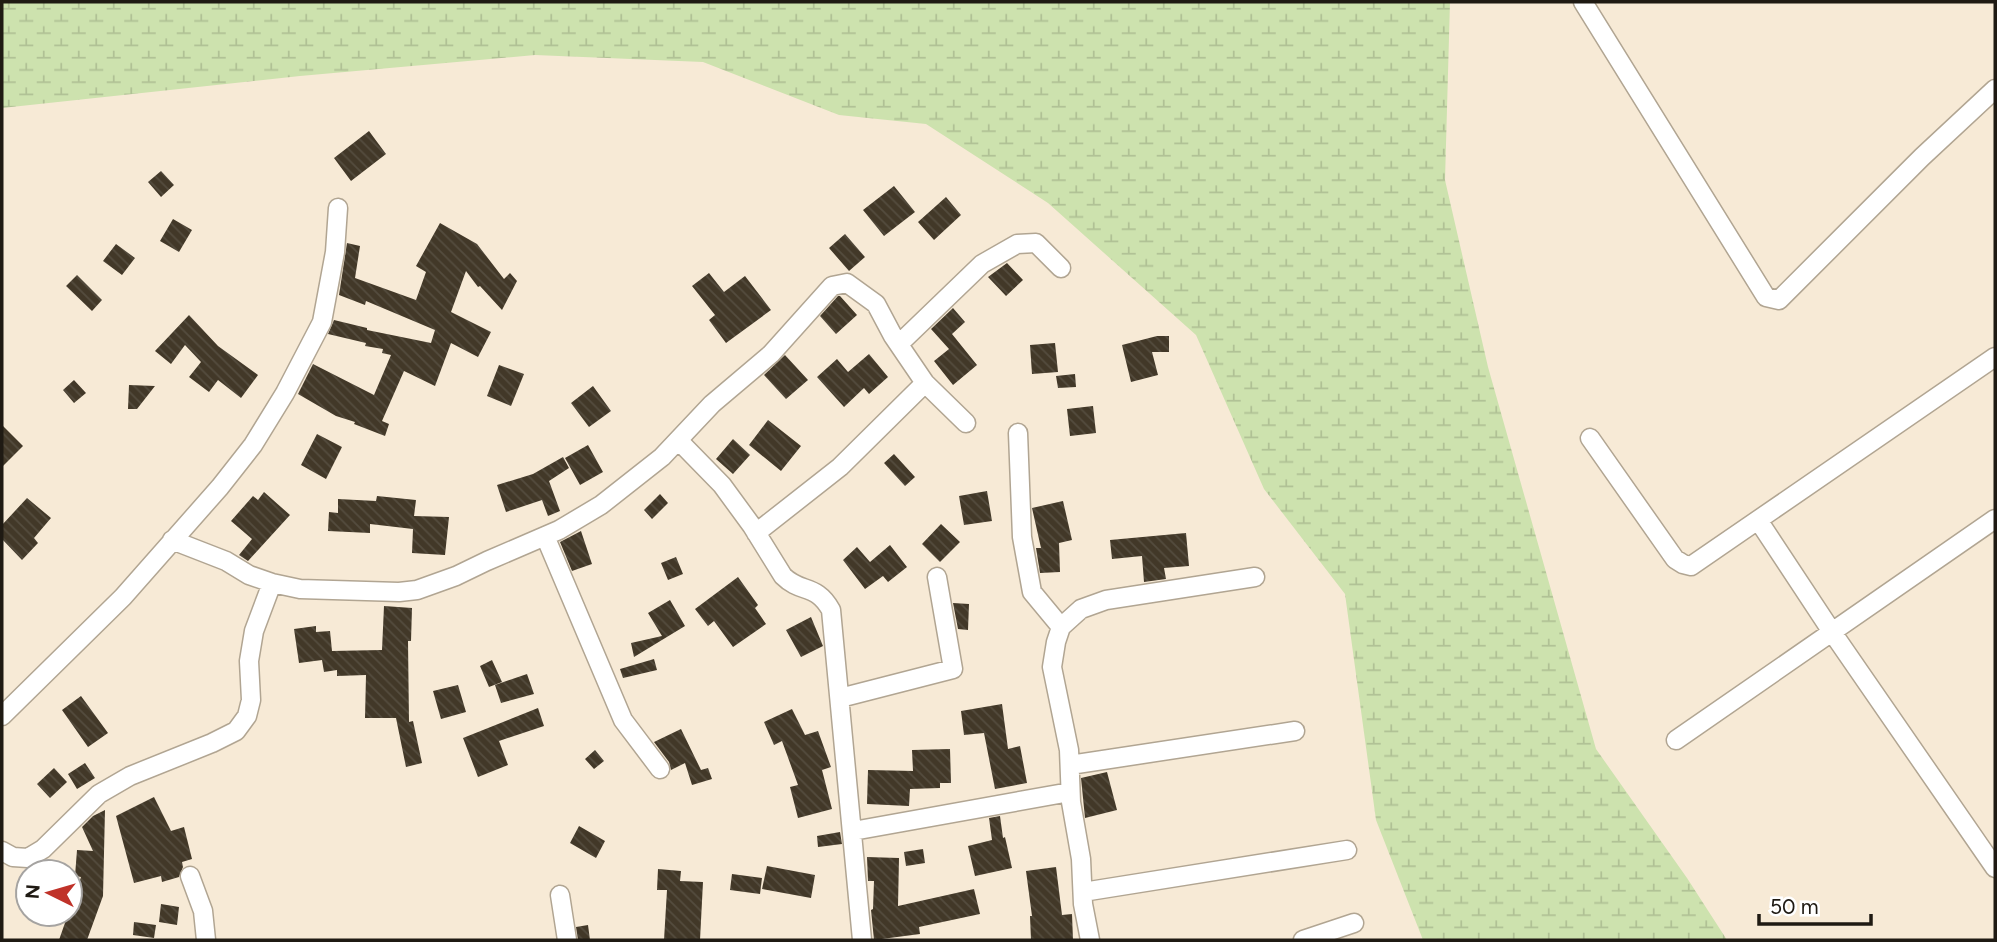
<svg xmlns="http://www.w3.org/2000/svg" width="1997" height="942" viewBox="0 0 1997 942" font-family="Figtree,sans-serif">
  <style>
    .wetland { fill: url(#wetland-marsh) }
    .building { fill: url(#building-back-hatch) }
    .lines { fill: none; stroke-linecap: round; stroke-linejoin: round }
    .street-casing { stroke: #b1a592; stroke-width: 21 }
    .street { stroke: #fff; stroke-width: 18 }
  </style>
  <defs>
    <pattern id="wetland-marsh" width="20" height="14" patternUnits="userSpaceOnUse" patternTransform="scale(1.75)"><rect width="20" height="14" fill="#cde2ae"/><path d="M1 5h8M5 5V1M11 12h8M15 12V8" fill="none" stroke="#b0c195"/></pattern>
    <pattern id="building-back-hatch" width="6" height="6" patternUnits="userSpaceOnUse" patternTransform="scale(1.75)"><rect width="6" height="6" fill="#423828"/><path d="M-1 5l2 2M0 0l6 6M5-1l2 2" fill="none" stroke="#544c3e"/></pattern>
  </defs>
  <rect width="100%" height="100%" fill="#f7ead6"/>
  <!-- wetland -->
  <path class="wetland" d="M2,2H1450L1445,180L1488,367L1596,749L1687,878L1727,940H1423L1376,820L1345,594L1264,489L1196,335L1048,203L926,124L839,115L703,62L535,55L300,76L2,108Z"/>
  <!-- building -->
  <path class="building" d="M369,131L386,154L351,181L334,158Z
    M161,171L174,185L161,197L148,182Z
    M894,186L915,212L884,236L863,210Z
    M946,197L961,215L934,240L918,222Z
    M173,219L192,230L179,252L160,241Z
    M440,223L477,244L504,279L510,273L517,281L502,310L480,286L478,287L466,271L451,312L491,332L478,357L451,343L435,386L404,371L382,421L389,424L385,436L354,424L355,422L336,416L298,394L313,364L374,395L391,355L382,353L383,349L365,346L366,343L328,334L334,320L367,328V330L431,343L435,330L366,301L365,305L339,295L347,243L360,246L355,278L416,300L426,272L416,266Z
    M845,234L865,257L849,271L829,248Z
    M116,244L135,258L122,275L103,261Z
    M1007,263L1023,280L1006,296L988,277Z
    M709,273L724,292L745,276L771,310L726,343L709,320L715,315L692,286Z
    M77,275L102,300L92,311L66,286Z
    M838,296H840L857,315L836,334L820,316Z
    M953,308L965,322L952,334L977,365L953,385L934,361L949,349L931,329Z
    M189,315L218,346L258,375L241,398L218,380L209,392L189,377L201,362L185,345L171,364L155,351Z
    M1157,336H1169V352H1152L1158,375L1131,382L1122,345Z
    M1055,343L1058,372L1032,374L1030,345Z
    M869,354L888,377L869,394L864,388L844,407L817,377L837,359L848,372Z
    M785,355L808,380L786,399L764,375Z
    M499,365L524,374L511,406L487,396Z
    M1075,374L1076,387L1058,388L1056,376Z
    M74,380L86,393L74,403L63,390Z
    M129,385L155,386L137,409H128Z
    M593,386L611,411L589,427L571,403Z
    M1093,406L1096,433L1070,436L1067,409Z
    M768,420L801,446L781,471L749,445Z
    M2,425L23,446L2,467Z
    M317,434L342,447L326,479L301,465Z
    M733,439L750,455L733,474L716,459Z
    M588,445L603,472L580,485L565,458Z
    M894,454L915,477L905,486L884,463Z
    M563,457L569,468L549,481L560,511L548,516L542,500L506,512L497,485L533,474Z
    M987,491L992,521L964,525L959,496Z
    M264,492L290,515L248,561L239,555L252,539L231,521L253,496L258,500Z
    M660,494L668,503L652,519L644,510Z
    M377,496L416,500L414,516L449,517L445,555L412,553L413,529L370,524V533L328,531L329,512L338,513V499L376,501Z
    M27,498L51,518L34,538L38,543L22,560L2,539V525Z
    M1063,501L1072,540L1059,543L1060,572L1040,573L1036,548H1041L1032,508Z
    M941,524L960,542L940,562L922,544Z
    M581,531L592,564L572,571L560,542Z
    M1186,533L1189,566L1164,568L1166,579L1144,582L1142,556L1112,559L1110,540Z
    M890,545L907,567L888,582L883,576L865,589L843,560L857,547L870,562Z
    M676,557L683,574L668,580L661,563Z
    M738,577L758,605L755,608L766,624L733,647L714,621L708,626L695,609Z
    M670,600L685,626L634,657L631,643L662,636L648,613Z
    M953,603L969,604L968,630L958,629Z
    M384,606L412,608L411,641H408L409,722L413,721L422,763L406,767L396,718H365L366,675L337,676V670L324,672L322,660L299,663L294,629L316,626V632L330,631L332,651L382,650Z
    M811,617L823,646L801,657L786,630Z
    M654,659L657,670L623,678L620,669Z
    M492,660L502,682L489,687L480,666Z
    M527,674L534,694L501,703L495,685Z
    M458,685L466,712L441,719L433,691Z
    M81,696L108,733L88,747L62,710Z
    M1002,704L1008,749L1020,746L1027,783L995,789L984,733L964,735L961,711Z
    M538,708L544,726L499,741L508,765L478,777L463,738Z
    M792,709L805,735L818,731L831,767L822,770L832,809L798,818L790,787L798,785L782,741L774,745L764,722Z
    M681,729L701,770L708,768L712,779L692,785L685,763L671,770L669,762L654,742Z
    M950,749L951,783H940V788L910,789L909,806L867,804L868,770L913,771L912,750Z
    M595,750L604,761L594,769L585,759Z
    M85,763L95,778L77,789L68,774Z
    M54,768L67,782L50,798L37,784Z
    M1107,772L1117,810L1085,818L1081,778Z
    M154,797L171,831L184,827L192,859L182,862L183,867L179,877L162,882L161,876L134,883L116,816Z
    M105,810L103,896L87,940H59L81,877L75,876L77,850L93,851L82,827L93,816Z
    M1000,816L1003,838L1005,837L1012,868L975,876L968,846L992,840L989,818Z
    M579,826L605,841L596,858L570,843Z
    M840,832L842,844L818,847L817,836Z
    M923,849L925,863L906,866L904,852Z
    M867,857L899,858L898,906L974,889L980,914L919,927L920,934L874,940L871,910L873,909L874,881H868Z
    M767,866L815,875L811,898L762,889Z
    M1056,867L1062,915L1072,914L1073,940H1031L1030,916H1032L1026,871Z
    M658,869L681,871L680,881L703,882L700,940H664L667,890H657Z
    M732,874L762,878L760,894L730,890Z
    M161,904L179,907L177,925L159,922Z
    M134,922L156,925L154,938L133,935Z
    M588,925L590,940H578L576,927Z"/>
  <g class="lines">
    <!-- street casing -->
    <g class="street-casing">
      <path id="street" d="M1583,2L1766,297L1779,300L1922,157L1995,89
        M899,344L982,264L1017,244L1036,243L1061,268
        M1018,433L1022,537L1032,592L1061,627
        M1590,438L1675,559L1683,564L1691,566L1995,357
        M679,441L722,485L752,526L783,576C801,594 816,583 831,610L862,940
        M1758,520L1832,632L1995,868
        M756,533L840,467L925,383
        M545,536L623,720L660,769
        M172,540L226,561L249,575L272,583L300,589L399,592L417,590L456,576L487,561L559,530L601,505L662,457L712,404L771,354L832,286L847,283L876,304L893,336L925,383L966,423
        M840,698L953,669L937,577
        M2,716L123,597L220,487L253,445L285,393L322,322L335,252L338,208
        M1676,740L1995,519
        M1070,765L1295,731
        M853,831L1070,792
        M2,851L13,857L28,858L43,849L99,794L130,776L212,743L236,731L247,716L251,700L249,661L254,631L272,583
        M190,876L203,911L206,940
        M1083,892L1347,850
        M560,895L567,940
        M1090,940L1083,904L1081,859L1071,802L1069,750L1052,667L1056,642L1061,627L1081,609L1106,600L1255,577
        M1303,940L1354,923"/>
    </g>
    <!-- street -->
    <use href="#street" class="street"/>
  </g>
  <!-- border -->
  <rect width="1997" height="942" fill="none" stroke="#1f1a13" stroke-width="7"/>
  <!-- north arrow -->
  <g transform="translate(49 893) rotate(275)"><circle r="33" fill="#ffffff" stroke="#a5a3a1" stroke-width="2"/>
  <path d="M0-5L12 26L0 18L-12 26Z" fill="#c03229"/>
  <text y="-10" font-size="19" font-weight="bold" text-anchor="middle" fill="#1f1a13">N</text>
  </g>
  <!-- scale -->
  <path d="M1759 914v10h112v-10" fill="none" stroke="#1f1a13" stroke-width="3.5"/>
  <text x="1770" y="914" font-size="21" fill="#1f1a13" stroke="#ffffff" stroke-width="5" paint-order="stroke">50 m</text>
</svg>
